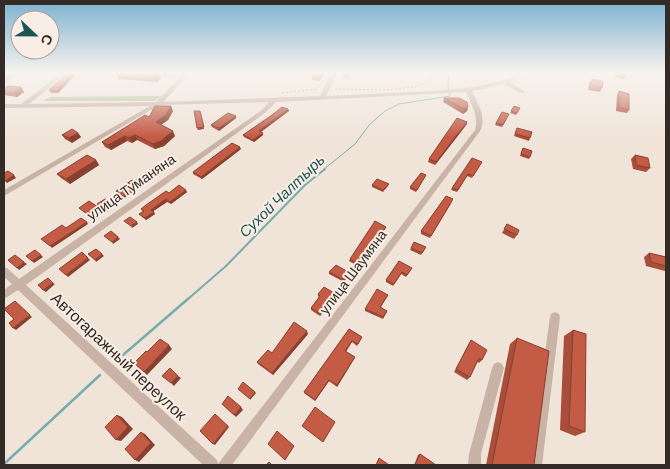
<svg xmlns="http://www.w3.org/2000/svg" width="670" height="469" viewBox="0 0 670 469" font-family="Barlow,sans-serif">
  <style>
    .green { fill: #b5bf9a }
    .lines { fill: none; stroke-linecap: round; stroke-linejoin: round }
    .stream-far2 { stroke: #79adab; stroke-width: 1 }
    .stream-far1 { stroke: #79adab; stroke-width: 2 }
    .stream { stroke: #79adab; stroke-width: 2.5 }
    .path { stroke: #b49d90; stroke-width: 1; stroke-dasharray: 2 2; stroke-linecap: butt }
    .minor { fill: #c8b3a6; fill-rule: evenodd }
    .wall { fill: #a84e3b }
    .shaded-wall { fill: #884030 }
    .building { fill: #c35b45; stroke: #884030 }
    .labels { text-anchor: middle; stroke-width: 4; stroke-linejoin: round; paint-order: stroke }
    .street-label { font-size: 14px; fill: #342a26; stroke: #f8eee5 }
    .water-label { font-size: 15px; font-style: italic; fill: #1d5454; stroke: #f8eee5 }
    .near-street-label { font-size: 16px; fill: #342a26; stroke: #f8eee5 }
  </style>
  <rect width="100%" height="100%" fill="#f0e4d9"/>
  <!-- green -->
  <path class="green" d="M162,96L154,101H43L50,97Z"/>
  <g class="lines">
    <!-- stream-far2 -->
    <path class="stream-far2" d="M323,170L355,144L370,124L385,111L399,104L450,96L448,86L449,72"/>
    <!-- stream-far1 -->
    <path class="stream-far1" d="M188,299L226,266L305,185L325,169"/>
    <!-- stream -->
    <path class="stream" d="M123,355L189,298
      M4,464L100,375"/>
    <!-- path -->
    <path class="path" d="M335,89C362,89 408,94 431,80V72
      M282,93L318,89"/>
    <!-- minor -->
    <path class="minor" d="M15,72H21L4,84V79Z
      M63,72H69L29,104L156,102L179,78L132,74L129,72H147L182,75L185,72H191L163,102L320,96L332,72H338L326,96L433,91L474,87L509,79L522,72H529L509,82L524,91V93H520L504,84L472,91C478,104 487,117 480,131L232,465H203L18,290L4,299V290L12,284L4,277V267L7,268L19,279L262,110L269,102L159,105L4,196V190L150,106L4,108V104H21ZM466,92C471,104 479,116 475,130L218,464L217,460L26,285L266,112L276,102Z
      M555,312L559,314L560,317L542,465H529L550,317L551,314Z
      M498,362L502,364L504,368L481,454V465H468L469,454L492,368L494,364Z"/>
  </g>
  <!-- wall -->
  <path class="wall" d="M158,72L161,78L157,82L119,79L116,73Z
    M314,72H326L319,81L312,80V77Z
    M343,72H351L348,78L343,77Z
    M616,72H627V75L624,79L615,77Z
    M75,75L58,93H51L49,90Z
    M592,79L602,88L600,92L588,90L589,83Z
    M21,87L24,92L17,97L4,95V89Z
    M619,91L629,110L627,113L616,111L617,95Z
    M444,98L468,107L467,111L463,114L443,102Z
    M514,106L520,108L516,115L510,113Z
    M288,109L289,111L261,132L263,135L254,142L244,137L243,135L272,115Z
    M173,111L168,120L161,125L175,136L164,146L155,149L137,140L132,143L127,141L111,150L105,147L102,142Z
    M509,114L502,127L495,125L496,123Z
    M236,116V118L219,131L212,127L211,125Z
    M467,124L435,165L428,162L429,159Z
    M517,128L530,138L529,141L514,136Z
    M78,133L81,137L72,143L65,139L62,135Z
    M523,148L530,157L529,159L520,156Z
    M241,149L202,179L193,174V172Z
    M635,155L650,168L646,172L633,169L631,159Z
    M96,160L99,165L70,184L61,178L57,174Z
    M482,162L472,178L467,176L457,192L451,190L452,188Z
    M426,175L416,192L410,189V187Z
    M389,184L388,186L383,192L372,187V185Z
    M187,192L171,204L167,202L153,211L155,214L146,220L141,216L139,214L143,212L141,209L169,193Z
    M452,202L430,238L421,234V231Z
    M507,224L517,235L514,239L502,233Z
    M386,227L385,229L370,248L371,249V251L367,256L364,255L356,265L349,261L350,259Z
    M411,248L425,249L421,255L410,250Z
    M649,253L666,257V270L665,271L646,266L644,257Z
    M399,261L411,270L406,277L401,274L393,286L386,282V280Z
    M329,272L350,273V275L344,282L329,274Z
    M334,293V295L325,305L326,306V308L320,316L311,310V308L319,297L318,296V294Z
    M388,295L381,307L387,312L383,319L365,311V309Z
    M349,329L362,337L357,346L352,342L346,352L355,357L354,359L337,387L329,381L315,401L304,393V392Z
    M573,330L585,432L575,436L560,430L564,336Z
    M308,334L273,375L258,364L257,362Z
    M517,338L534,465H486L510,344Z
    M471,340L482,360L479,363L477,361L470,377L467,380L454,372Z
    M420,454L436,465H414L418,455Z"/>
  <!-- shaded-wall -->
  <path class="shaded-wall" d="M158,72L161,78L157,82L154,76Z
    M324,72H326L319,81V78Z
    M73,73L75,75L58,93L57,91Z
    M21,87L24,92L17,97L14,93Z
    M171,106L173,111L168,120L158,127L156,122Z
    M468,107L467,111L463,114L464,109Z
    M288,109L289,111L259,133V131Z
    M201,113L204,129L198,130L197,128Z
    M236,116V118L219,131V128Z
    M467,122V124L435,165L436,162Z
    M173,131L175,136L164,146L155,149L153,144Z
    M78,133L81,137L72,143L69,138Z
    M263,133V135L254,142L253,140Z
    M135,135L137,140L132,143L129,138Z
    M125,136L127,141L111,150L108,145Z
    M240,147L241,149L202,179L201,177Z
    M96,160L99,165L70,184L66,179Z
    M164,168L165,170L124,198L123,196Z
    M14,175L16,178L7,183L5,181Z
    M186,190L187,192L171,204L170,202Z
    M166,199L167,202L152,212L151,210Z
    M114,204L115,206L107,212L105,210Z
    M98,207L99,209L89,216L87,214Z
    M154,212L155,214L146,220L145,218Z
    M87,222L88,224L52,248L50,246Z
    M137,222L138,224L132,228L131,226Z
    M386,227L385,229L369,250V248Z
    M118,237L120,239L113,244L112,242Z
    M364,253V255L356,265V263Z
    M102,254L104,256L96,262L95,260Z
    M41,255L43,257L34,263L32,261Z
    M88,258L90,260L68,277L66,275Z
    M24,262L27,264L19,270L17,268Z
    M53,283L55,284L46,292L43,290Z
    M334,293V295L324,307V305Z
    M15,301L32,317L16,330L13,328L30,315Z
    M326,306V308L320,316V314Z
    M307,331L308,334L273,375L272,373Z
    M169,345L172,349L147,375L144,372Z
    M355,357L354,359L337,387V385Z
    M178,376L181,378L174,386L171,383Z
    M329,380V381L315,401V400Z
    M255,392L256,393L250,400V399Z
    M241,407L243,410L236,417L234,415Z
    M117,415L122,417L133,429L121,441L116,440Z
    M228,426L229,427L215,445L213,444Z
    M141,432L145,434L155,445L139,462L135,460Z"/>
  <!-- building -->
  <path class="building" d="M70,72H72L73,73L57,91L49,90Z
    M117,72H158L154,76L116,73Z
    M314,72H324L319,78L312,77Z
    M343,72H349V74L343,73Z
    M618,72H627V75L618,73Z
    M592,79L603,81L602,88L591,85Z
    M8,86L21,87L14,93L4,92V89Z
    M619,91L629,94V110L619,107Z
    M444,98H459L467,102L468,107L464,109Z
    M155,106H171L166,115L156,122L173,131L161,141L153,144L135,135L129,138L125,136L108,145L102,142L145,115L149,117Z
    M514,106L520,108L517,113L511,111Z
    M282,107L288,109L259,131L263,133L253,140L243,135L272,115Z
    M194,111H200L204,127L197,128Z
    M502,112L509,114L503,125L496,123Z
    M228,113L236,116L219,128L211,125Z
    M457,118L467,122L436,162L429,159Z
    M517,128L532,132L530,138L515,134Z
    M72,129L78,133L69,138L62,135Z
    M232,143L240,147L201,177L193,172Z
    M523,148L532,151L530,157L521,154Z
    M87,155L96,160L66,179L57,174Z
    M635,155L648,158L650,168L636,165Z
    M472,158L482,162L473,176L468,174L458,190L452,188Z
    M158,164L164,168L123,196L116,191L132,180L134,181Z
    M8,171L14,175L5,181L4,180V173Z
    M421,173L426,175L417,190L410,187Z
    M377,179L389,184L383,190L372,185Z
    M179,185L186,190L170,202L166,199L151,210L154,212L145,218L139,214L144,211L141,209L146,205L166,191L169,193Z
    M446,196L453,199L431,236L421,231Z
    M105,199L114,204L105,210L97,204Z
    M89,201L98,207L87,214L79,208Z
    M130,217L137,222L131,226L124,221Z
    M81,218L87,222L50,246L41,239L62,225L66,228Z
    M375,221L386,227L369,248L371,249L368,254L364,253L356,263L350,259Z
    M507,224L519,230L517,235L504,229Z
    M111,231L118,237L112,242L104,236Z
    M414,242L426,247L422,253L411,248Z
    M96,249L102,254L95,260L88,254Z
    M35,250L41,255L32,261L26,256Z
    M82,252L88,258L66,275L59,269Z
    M649,253L666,257V266L651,262Z
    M15,255L24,262L17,268L8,260Z
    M399,261L412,268L407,275L402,272L394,284L386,280Z
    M336,265L350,273L344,280L329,272Z
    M48,278L53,283L43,290L38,285Z
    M324,287L334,293L324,305L326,306L320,314L311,308L320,296L318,294Z
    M377,289L388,295L380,307L387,311L383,317L365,309Z
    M15,301L30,315L13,328L9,323L14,319L4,309Z
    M294,322L307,331L272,373L257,362L268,350L272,353Z
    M349,329L362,337L358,344L352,341L345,351L355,357L337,385L329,380L315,400L304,392Z
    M573,330L586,334L585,432L569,426Z
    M517,338L549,351L534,465H492Z
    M160,339L169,345L144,372L134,363L146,351L147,352Z
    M471,340L487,350L482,360L479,358L470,377L456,369Z
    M170,368L178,376L171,383L162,376Z
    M243,382L255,392L250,399L238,389Z
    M228,396L241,407L234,415L222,404Z
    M315,407L335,422L323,442L302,426Z
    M215,414L228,426L213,444L200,431Z
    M117,415L128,427L116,440L105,427Z
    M277,431L294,446L285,460L268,444Z
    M141,432L151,443L135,460L125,449Z
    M420,454L436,465H415Z
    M379,458L389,465H376Z
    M269,462L272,465H266Z"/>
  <!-- sky -->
  <linearGradient id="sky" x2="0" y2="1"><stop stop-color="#7bb1d0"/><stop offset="0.53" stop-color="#f8f3ee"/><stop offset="1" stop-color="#f8f3ee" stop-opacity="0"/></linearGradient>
  <rect width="670" height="137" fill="url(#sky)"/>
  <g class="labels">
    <!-- street labels -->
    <g class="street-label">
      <text transform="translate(131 187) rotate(-35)" y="5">улица Туманяна</text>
      <text transform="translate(353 272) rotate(-53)" y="5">улица Шаумяна</text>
    </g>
    <!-- water labels -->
    <g class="water-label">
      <text transform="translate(282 196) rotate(-44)" y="5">Сухой Чалтырь</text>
    </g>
    <!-- near-street labels -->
    <g class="near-street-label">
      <text transform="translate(119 356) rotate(43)" y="6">Автогаражный переулок</text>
    </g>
  </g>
  <!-- border -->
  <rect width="670" height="469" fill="none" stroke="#342a26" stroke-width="10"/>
  <!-- north arrow -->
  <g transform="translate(35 35) rotate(112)"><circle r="24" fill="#f8eee5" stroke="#aaa099"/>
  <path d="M0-4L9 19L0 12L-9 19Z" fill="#1d5454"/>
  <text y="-8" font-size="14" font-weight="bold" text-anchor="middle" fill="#342a26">С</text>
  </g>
</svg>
